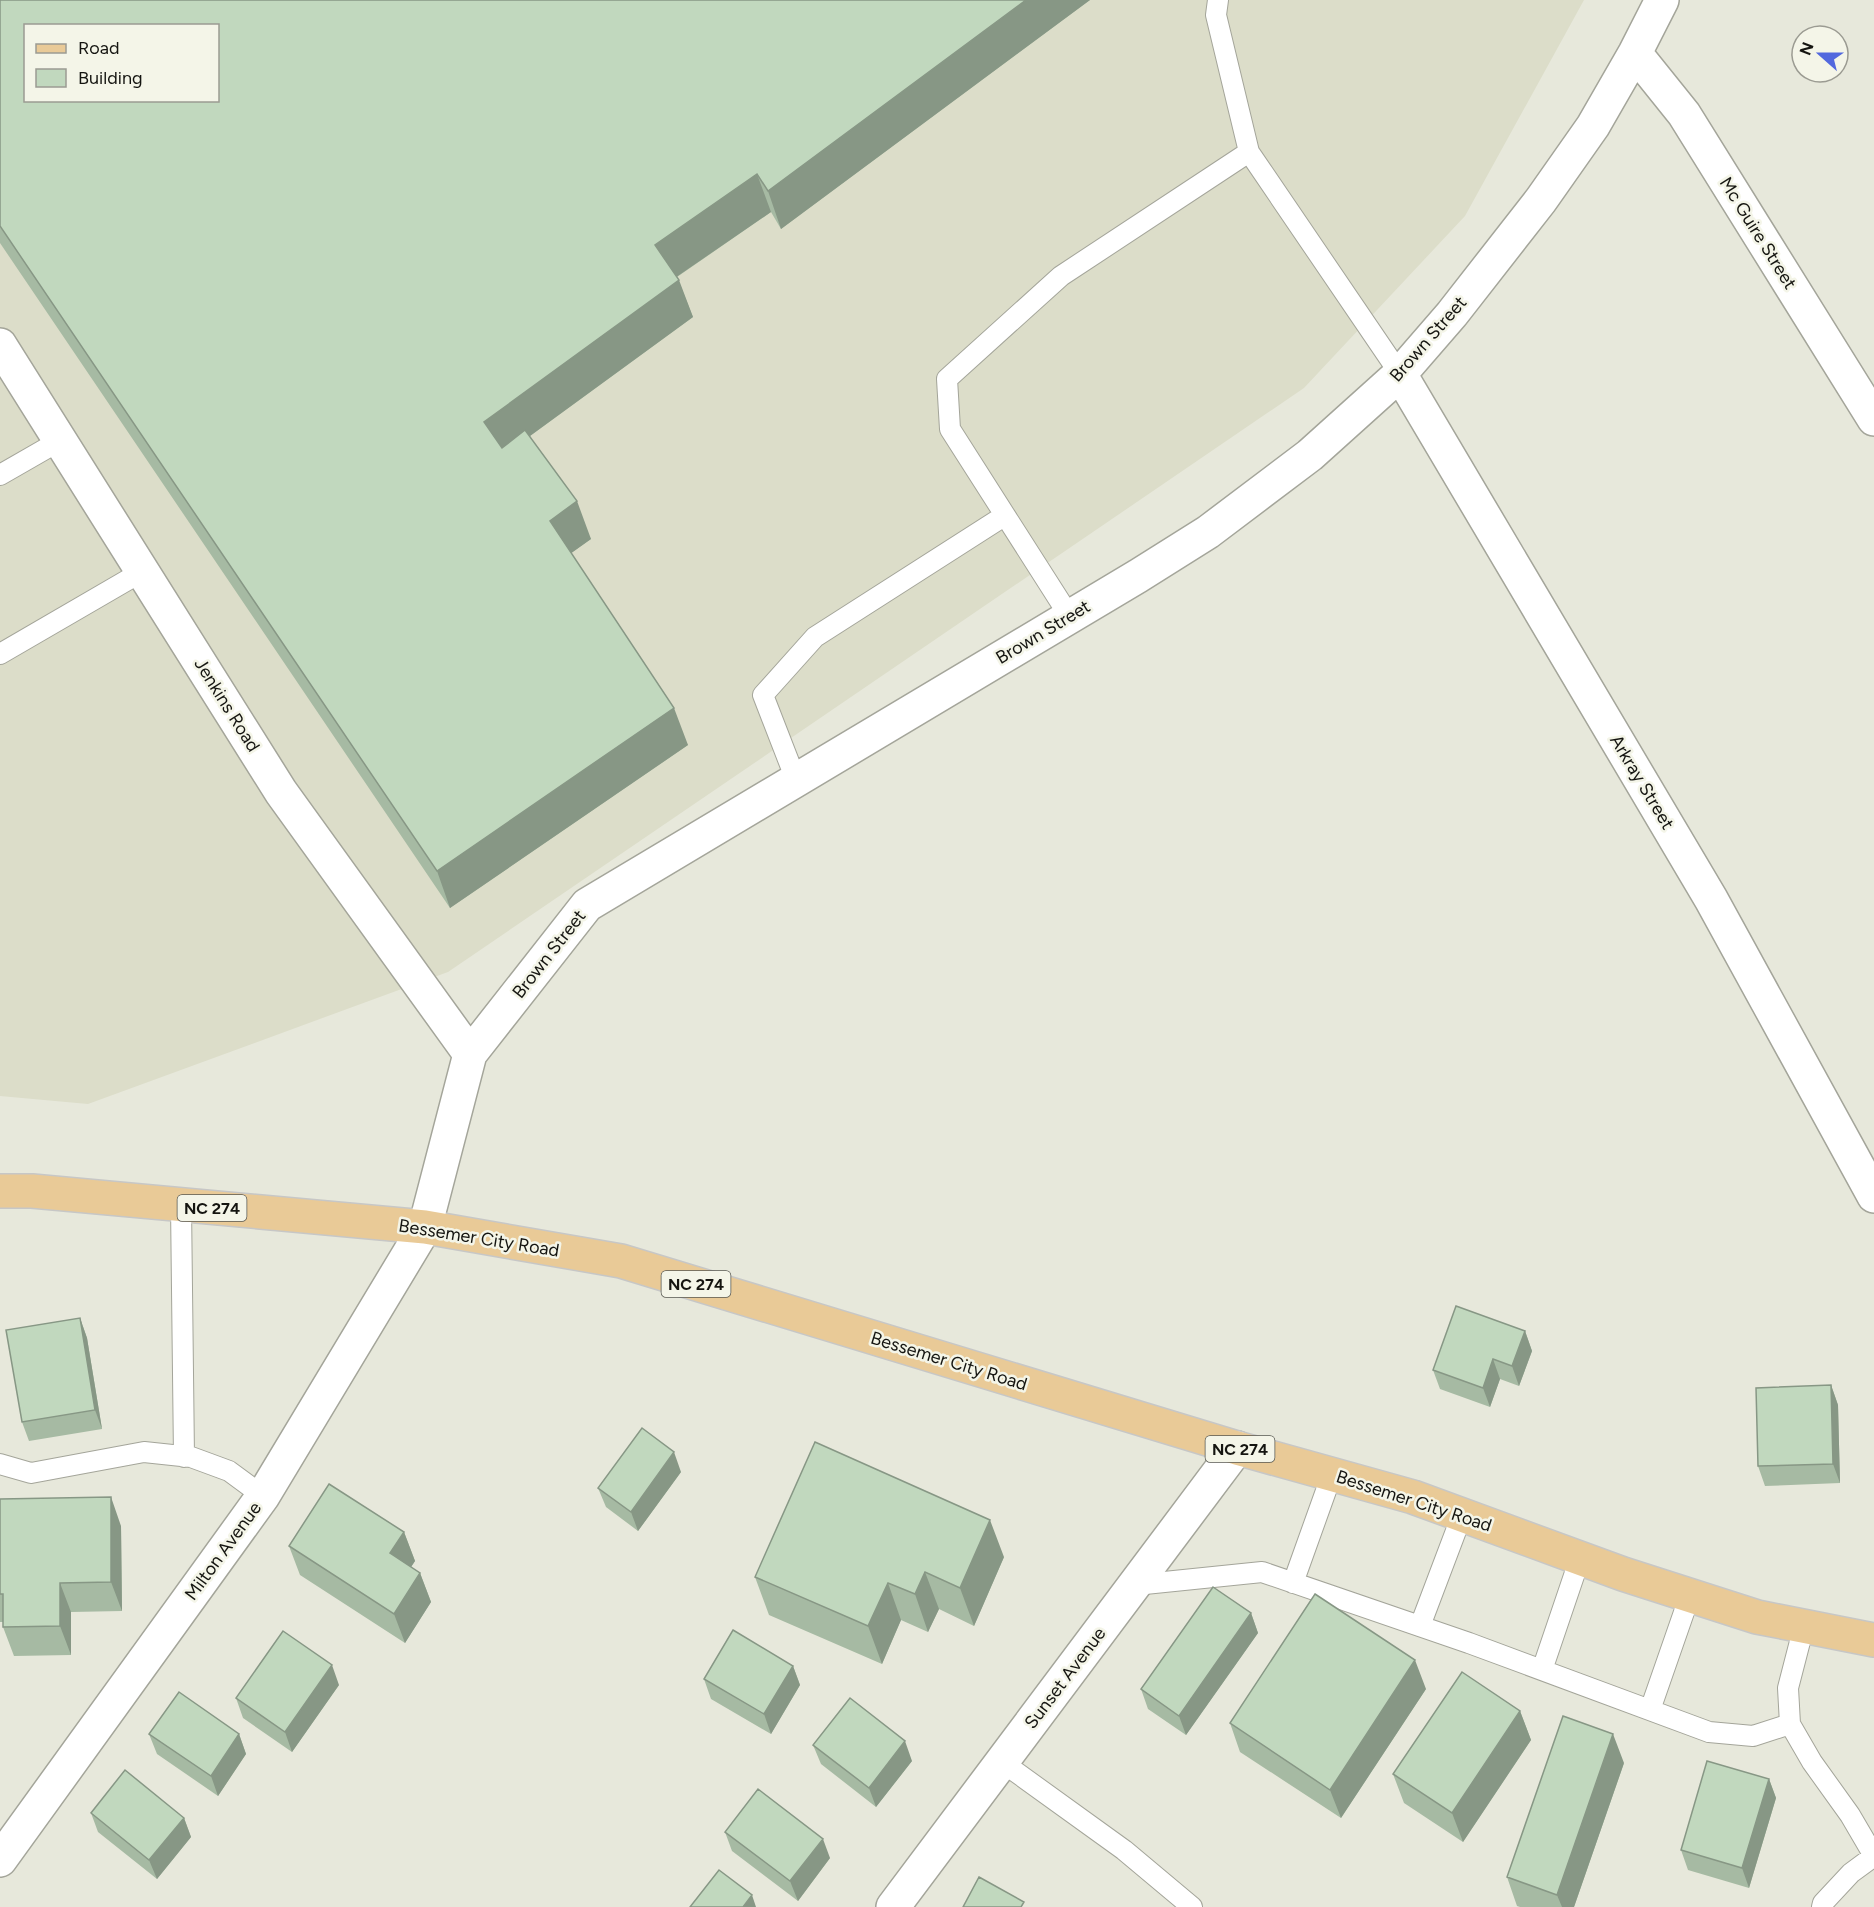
<svg xmlns="http://www.w3.org/2000/svg" width="1874" height="1907" viewBox="0 0 1874 1907" font-family="Figtree,sans-serif">
  <style>
    .built { fill: #dcddc9; fill-rule: evenodd }
    .lines { fill: none; stroke-linecap: round; stroke-linejoin: round }
    .service-casing { stroke: #a4a59a; stroke-width: 22 }
    .minor-casing { stroke: #a4a59a; stroke-width: 36 }
    .primary-casing { stroke: #c7c7c6; stroke-width: 36 }
    .service { stroke: #fff; stroke-width: 20 }
    .minor { stroke: #fff; stroke-width: 33 }
    .primary { stroke: #e9ca97; stroke-width: 33 }
    .wall { fill: #a6baa3 }
    .shaded-wall { fill: #879785 }
    .building { fill: #c1d8be; stroke: #879785; stroke-width: 1.5; fill-rule: evenodd }
    .labels { text-anchor: middle; stroke-width: 5; stroke-linejoin: round; paint-order: stroke }
    .shield { fill: #f4f5e8; stroke: #585852; stroke-width: 1.5 }
    .shield-label { font-size: 16px; font-weight: bold; fill: #151511 }
    .street-label { font-size: 18px; fill: #151511; stroke: #f4f5e8 }
  </style>
  <rect width="100%" height="100%" fill="#e7e8db"/>
  <!-- built -->
  <path class="built" d="M0,0H1584L1465,216L1304,388L448,972L88,1104L0,1096ZM26,26H218V100H26Z"/>
  <g class="lines">
    <!-- service casing -->
    <g class="service-casing">
      <path id="service" d="M1218,0L1216,15L1249,152L1400,374
        M0,475L61,440
        M1070,617L950,429L947,379L1061,276L1249,152
        M0,654L143,571
        M796,780L763,695L815,637L1004,516
        M181,1205L184,1457
        M0,1464L31,1473L144,1452L191,1457L229,1471L263,1496
        M1293,1583L1332,1474
        M1135,1585L1262,1572L1469,1643L1709,1732L1753,1736L1790,1724
        M1420,1626L1462,1515
        M1804,1626L1788,1688L1790,1724L1812,1762L1850,1815L1874,1856
        M1542,1670L1580,1558
        M1650,1710L1690,1595
        M1002,1762L1124,1850L1192,1907
        M1822,1907L1823,1903L1851,1873L1874,1856"/>
    </g>
    <!-- minor casing -->
    <g class="minor-casing">
      <path id="minor" d="M1635,53L1684,114L1874,419
        M0,345L281,792L470,1054
        M1400,374L1711,899L1874,1196
        M0,1860L263,1496L425,1227L470,1054L587,905L1138,576L1208,532L1310,455L1400,374L1452,314L1541,200L1593,126L1635,53L1662,0
        M893,1907L1237,1448"/>
    </g>
    <!-- primary casing -->
    <g class="primary-casing">
      <path id="primary" d="M0,1191H32L425,1227L621,1261L1237,1448L1413,1497L1623,1574L1757,1617L1874,1640"/>
    </g>
    <!-- service -->
    <use href="#service" class="service"/>
    <!-- minor -->
    <use href="#minor" class="minor"/>
    <!-- primary -->
    <use href="#primary" class="primary"/>
  </g>
  <!-- wall -->
  <path class="wall" d="M0,0H1090L781,229L771,212L677,277L693,317L530,436L591,539L571,553L688,745L450,908L0,243Z
    M80,1318L87,1338L102,1429L29,1441L22,1422Z
    M1525,1331L1532,1351L1519,1386L1500,1379L1490,1407L1440,1389L1433,1370Z
    M1831,1385L1838,1405L1840,1483L1765,1486L1758,1466Z
    M681,1472L638,1531L606,1507L598,1488Z
    M0,1499L121,1526L122,1611L71,1612V1655L14,1656L3,1627V1622H0Z
    M404,1532L415,1561L411,1567L420,1573L431,1602L405,1643L300,1575L289,1546Z
    M1004,1557L974,1626L939,1609L928,1632L901,1620L882,1664L769,1615L755,1577Z
    M1251,1613L1258,1633L1186,1735L1148,1709L1141,1689Z
    M793,1666L800,1685L771,1734L711,1699L704,1679Z
    M339,1685L292,1752L243,1718L236,1698Z
    M1426,1689L1341,1818L1240,1752L1230,1723Z
    M1520,1711L1531,1740L1463,1842L1404,1803L1393,1774Z
    M149,1734H239L246,1754L218,1796L157,1754Z
    M813,1745L912,1761L876,1807L821,1764Z
    M1624,1763L1574,1907H1520L1517,1906L1507,1877Z
    M1769,1779L1776,1798L1749,1888L1688,1870L1681,1850Z
    M91,1813L184,1818L191,1837L157,1879L98,1832Z
    M725,1832L830,1858L798,1901L732,1851Z"/>
  <!-- shaded-wall -->
  <path class="shaded-wall" d="M1026,0H1090L781,229L768,191Z
    M757,174L771,212L669,282L655,245Z
    M679,280L693,317L497,460L484,422Z
    M577,501L591,539L563,559L550,521Z
    M674,708L688,745L450,908L437,871Z
    M80,1318L87,1338L102,1429L95,1410Z
    M1525,1331L1532,1351L1519,1386L1512,1366Z
    M1493,1359L1500,1379L1490,1407L1483,1388Z
    M1831,1385L1838,1405L1840,1483L1833,1464Z
    M674,1452L681,1472L638,1531L631,1512Z
    M111,1497L121,1526L122,1611L111,1582Z
    M990,1520L1004,1557L974,1626L960,1588Z
    M404,1532L415,1561L401,1582L390,1553Z
    M925,1572L939,1609L928,1632L915,1594Z
    M420,1573L431,1602L405,1643L394,1614Z
    M60,1583L71,1612V1655L60,1626Z
    M888,1583L901,1620L882,1664L868,1626Z
    M1251,1613L1258,1633L1186,1735L1179,1716Z
    M1415,1660L1426,1689L1341,1818L1330,1790Z
    M332,1665L339,1685L292,1752L285,1732Z
    M793,1666L800,1685L771,1734L764,1714Z
    M1520,1711L1531,1740L1463,1842L1452,1813Z
    M239,1734L246,1754L218,1796L211,1776Z
    M1613,1734L1624,1763L1574,1907H1562L1557,1895Z
    M905,1741L912,1761L876,1807L869,1788Z
    M1769,1779L1776,1798L1749,1888L1742,1868Z
    M184,1818L191,1837L157,1879L149,1860Z
    M823,1839L830,1858L798,1901L790,1881Z
    M752,1895L756,1907H743Z"/>
  <!-- building -->
  <path class="building" d="M0,0H1026L768,191L757,174L655,245L679,280L484,422L502,448L525,430L577,501L550,521L674,708L437,871L0,226ZM26,26H218V100H26Z
    M1456,1306L1525,1331L1512,1366L1493,1359L1483,1388L1433,1370Z
    M80,1318L95,1410L22,1422L6,1330Z
    M1831,1385L1833,1464L1758,1466L1756,1388Z
    M642,1428L674,1452L631,1512L598,1488Z
    M815,1442L990,1520L960,1588L925,1572L915,1594L888,1583L868,1626L755,1577Z
    M329,1484L404,1532L390,1553L420,1573L394,1614L289,1546Z
    M111,1497V1582L60,1583V1626L3,1627V1594H0V1499Z
    M1213,1587L1251,1613L1179,1716L1141,1689Z
    M1315,1594L1415,1660L1330,1790L1230,1723Z
    M733,1630L793,1666L764,1714L704,1679Z
    M283,1631L332,1665L285,1732L236,1698Z
    M1462,1672L1520,1711L1452,1813L1393,1774Z
    M179,1692L239,1734L211,1776L149,1734Z
    M850,1698L905,1741L869,1788L813,1745Z
    M1563,1716L1613,1734L1557,1895L1507,1877Z
    M1707,1761L1769,1779L1742,1868L1681,1850Z
    M125,1770L184,1818L149,1860L91,1813Z
    M758,1789L823,1839L790,1881L725,1832Z
    M719,1870L752,1895L743,1907H690Z
    M979,1877L1024,1902L1021,1907H963Z"/>
  <g class="labels">
    <!-- shield labels -->
    <g class="shield">
      <rect x="177.5" y="1195" width="69" height="26" rx="4.5"/>
      <rect x="661.5" y="1271" width="69" height="26" rx="4.5"/>
      <rect x="1205.5" y="1436" width="69" height="26" rx="4.5"/>
    </g>
    <g class="shield-label">
      <text x="212" y="1214">NC 274</text>
      <text x="696" y="1290">NC 274</text>
      <text x="1240" y="1455">NC 274</text>
    </g>
    <!-- street labels -->
    <g class="street-label">
      <text transform="translate(1758 233) rotate(58)" y="6">Mc Guire Street</text>
      <text transform="translate(1428 339) rotate(-49)" y="6">Brown Street</text>
      <text transform="translate(1043 632) rotate(-31)" y="6">Brown Street</text>
      <text transform="translate(227 705) rotate(58)" y="6">Jenkins Road</text>
      <text transform="translate(1642 782) rotate(59)" y="6">Arkray Street</text>
      <text transform="translate(549 954) rotate(-52)" y="6">Brown Street</text>
      <text transform="translate(479 1238) rotate(9)" y="6">Bessemer City Road</text>
      <text transform="translate(949 1361) rotate(17)" y="6">Bessemer City Road</text>
      <text transform="translate(1414 1501) rotate(18)" y="6">Bessemer City Road</text>
      <text transform="translate(223 1551) rotate(-54)" y="6">Milton Avenue</text>
      <text transform="translate(1065 1678) rotate(-53)" y="6">Sunset Avenue</text>
    </g>
  </g>
  <!-- legend -->
  <rect x="24" y="24" width="195" height="78" fill="#f4f5e8" stroke="#9b9b92" stroke-width="1.5"/>
  <rect x="36" y="44" width="30" height="9" fill="#e9ca97" stroke="#9b9b92" stroke-width="1.5"/>
  <text x="78" y="54" font-size="18" fill="#151511">Road</text>
  <rect x="36" y="69" width="30" height="18" fill="#c1d8be" stroke="#9b9b92" stroke-width="1.5"/>
  <text x="78" y="84" font-size="18" fill="#151511">Building</text>
  <!-- north arrow -->
  <g transform="translate(1820 54) rotate(291)"><circle r="28" fill="#f4f5e8" stroke="#9b9b92" stroke-width="1.5"/>
  <path d="M0-4.5L10 22L0 15L-10 22Z" fill="#5268de"/>
  <text y="-9" font-size="16" font-weight="bold" text-anchor="middle" fill="#151511">N</text>
  </g>
</svg>
